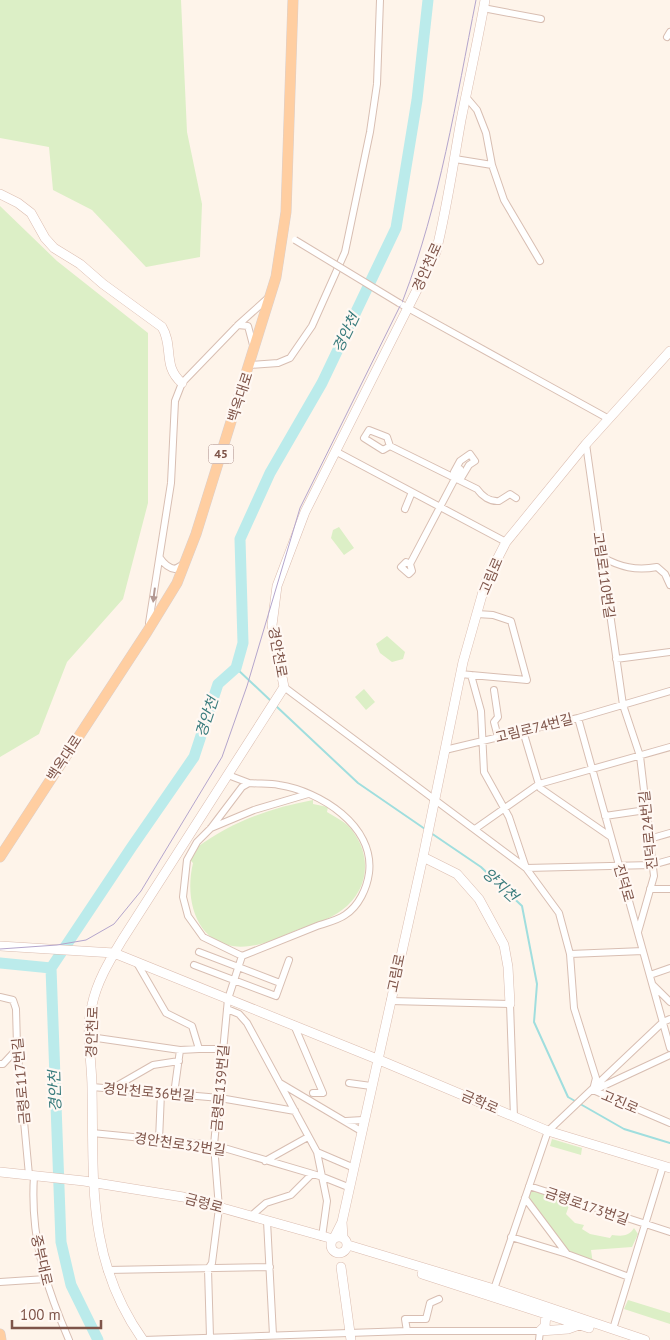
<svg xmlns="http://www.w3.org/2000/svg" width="670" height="1340" viewBox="0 0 670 1340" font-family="'PT Sans','Noto Sans KR',sans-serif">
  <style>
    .green { fill: #dcefc6 }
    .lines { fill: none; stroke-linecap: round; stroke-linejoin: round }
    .stream { stroke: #a0dede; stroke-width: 2 }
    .river { stroke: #bbebeb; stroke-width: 11 }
    .street-casing { stroke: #d8beb2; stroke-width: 8 }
    .secondary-casing { stroke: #dbbcaf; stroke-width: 10 }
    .primary-casing { stroke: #dbcfcc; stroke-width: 11 }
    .street { stroke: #fff; stroke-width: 6 }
    .secondary { stroke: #fff; stroke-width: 9 }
    .primary { stroke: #ffcea1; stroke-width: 10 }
    .tram { stroke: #b4a5cc; stroke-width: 1 }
    .street-bridge-casing { stroke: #d8beb2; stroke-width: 8; stroke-linecap: butt }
    .street-bridge { stroke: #fff; stroke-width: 6 }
    .oneway { fill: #b29892 }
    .labels { text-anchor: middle; stroke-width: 4.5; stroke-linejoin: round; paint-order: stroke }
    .shield { fill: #fff8f3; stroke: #a5857c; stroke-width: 1 }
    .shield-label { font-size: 12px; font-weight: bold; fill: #7e5449 }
    .street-label { font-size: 14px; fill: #7e5449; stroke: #fff8f3 }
    .water-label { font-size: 15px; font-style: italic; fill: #387b7c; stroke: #fff8f3 }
  </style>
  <rect width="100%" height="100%" fill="#fef4ea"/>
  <!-- green -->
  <path class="green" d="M0,0H181L187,132L202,204L200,257L146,267L92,210L53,190L49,147L0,138Z
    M0,206L57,261L148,333V503L123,599L67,662L39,734L0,757Z
    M339,527L354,548L344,555L331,538L333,530Z
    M387,636L405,652L403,659L392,662L380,653L376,644Z
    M364,689L375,702L366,710L355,697Z
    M313,800V804L328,807L327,812C337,818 348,823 354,833C372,858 368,891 342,910C329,920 313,924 297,930C282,936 267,944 250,946C200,953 183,905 193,863L190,860L197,850L196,848C231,822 270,808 313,800Z
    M552,1139L582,1148L581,1155L550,1146Z
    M529,1186L571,1200L566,1214L575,1223L584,1225L582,1229L590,1234L610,1238L612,1235C621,1236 629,1237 634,1228L638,1234L632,1247L591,1250L593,1264L567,1254L525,1198Z
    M628,1300L670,1313V1324L624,1309Z"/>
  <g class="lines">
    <!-- stream -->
    <path class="stream" d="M236,668L271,701
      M276,706L358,783L425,829
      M431,833L481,867L522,906L537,984L534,1022L568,1097L624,1129L670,1143"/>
    <!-- river -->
    <path class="river" d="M0,963L51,968
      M98,1340L71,1285L61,1242L51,968L131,848L194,757L218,684L236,668L243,643L240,539L270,473L322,383L396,228L417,100L428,0"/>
    <!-- street casing -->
    <g class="street-casing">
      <path id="street" d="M483,8L541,19
        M667,37L670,32
        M466,97L477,110L486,133L492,165
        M455,159L492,165L504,200L540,261
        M399,303L609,419
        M238,325L248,326L253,345
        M250,365L278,363L290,358L312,326L345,252L370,132L377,84L380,0
        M586,444L623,705L640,756L654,876L638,932
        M390,446L383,450L364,438L369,430L387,437L390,446L477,489C482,496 490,502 499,501L510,494L516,498
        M335,451L506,542
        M454,472L460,461L470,454L475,461L469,465L460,480
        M405,509L412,492
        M602,557C620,567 636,571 657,567L665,574L670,585
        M160,558C164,564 168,568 175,569L182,565
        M410,564L406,562L401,567L409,574L412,571L410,564L460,469
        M149,623L171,483L175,401L182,383L238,325L268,298
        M616,659L670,652
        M460,674L527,680L511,621L493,615L477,614
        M471,675L481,711L484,772L509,817L526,868L652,865L670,860
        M284,687L526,868L559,913L570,954L574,1008L596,1078L593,1090
        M494,690L498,717L494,722L498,737
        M578,718L670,1048
        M523,731L540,788L611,837
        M445,750L578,718L670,691
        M228,775L249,783L242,787L211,828L197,842L187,860L183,897L188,916L203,937L242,956C267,946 292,936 317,926C326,923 338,920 345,915C359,906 367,888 369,873C375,826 320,791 279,785C270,783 259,784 249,783
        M605,816L646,810
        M211,828L254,810L308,794
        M475,829L539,784L670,747
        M649,839L670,833
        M650,889H670
        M199,952L280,983
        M570,954L643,951
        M137,963L166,1013L192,1026L199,1049L180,1050L174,1094
        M194,965L276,996L289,960
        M650,975L670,968
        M653,985L670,1002
        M0,997L13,1000L16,1009L17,1046L29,1175
        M390,1001L510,1004L514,1117
        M227,1009L239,1014L247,1023L317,1152L352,1167
        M294,1025L323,1093H313
        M90,1037L180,1050
        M199,1049H223
        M0,1064H3L17,1049
        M280,1083L361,1131
        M349,1083L371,1086
        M92,1087L220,1098L295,1111
        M113,1088L153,1065L179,1061
        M599,1088L670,1055
        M593,1090L670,1123
        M346,1121L363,1120
        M92,1133L214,1145L323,1177L348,1187
        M159,1140L161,1093
        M317,1152L327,1201L322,1237
        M265,1161L308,1137
        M34,1176C30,1236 45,1285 69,1340
        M529,1186L670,1232
        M251,1216L266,1203L291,1195L312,1174
        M267,1221L273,1335
        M511,1237L567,1254L525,1198
        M567,1254L629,1277
        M107,1270L270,1267
        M0,1282L46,1279
        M493,1292L548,1131L663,1022L670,1019
        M613,1329L663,1166
        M407,1331L405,1319H426L430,1303L439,1299
        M210,1337L208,1269L212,1263L219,1208L214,1145L228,999L242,956
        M143,1340L407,1331H540L539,1340"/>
    </g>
    <!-- secondary casing -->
    <g class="secondary-casing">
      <path id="secondary" d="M0,194L18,203L31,213L45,238L54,248L80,264L103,284L162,327C174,347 162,366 182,383
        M423,857L457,874L479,899L504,945L508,967L510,1004
        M0,946L114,953L377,1059L548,1131L670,1168
        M0,1172L84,1181L183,1197L333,1239
        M342,1222L423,857L463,662L486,581L506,542L586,444L670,351
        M331 1245a8 8 0 1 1 16 0a8 8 0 1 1-16 0Z
        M334,1238L342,1222L343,1237
        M348,1245L494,1289L645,1340
        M341,1267L351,1340
        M422,1274L589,1328
        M546,1314L545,1326L540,1331L568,1329L579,1325
        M143,1340C86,1260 94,1181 92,1088C92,1061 85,1031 92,1005C97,981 110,960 122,940L284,687L272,625L277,586L305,512L436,252C447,208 453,165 461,120C469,80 478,40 485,0"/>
    </g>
    <!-- primary casing -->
    <g class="primary-casing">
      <path id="primary" d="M0,857L147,632L177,583L196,534L276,277L286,212L293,0
        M0,1334L1,1340"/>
    </g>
    <!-- street -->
    <use href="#street" class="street"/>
    <!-- secondary -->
    <use href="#secondary" class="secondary"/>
    <!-- primary -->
    <use href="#primary" class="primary"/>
    <!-- tram -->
    <path class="tram" d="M0,949L57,945L86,940L114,924L141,891L222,757L247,686L300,508L403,300C440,203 456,101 476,0"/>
    <!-- street-bridge casing -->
    <g class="street-bridge-casing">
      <path id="street-bridge" d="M295,240L399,303"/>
    </g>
    <!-- street-bridge -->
    <use href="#street-bridge" class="street-bridge"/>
  </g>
  <!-- one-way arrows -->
  <defs><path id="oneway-solid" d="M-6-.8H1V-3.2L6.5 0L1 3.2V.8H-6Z" transform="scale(1.25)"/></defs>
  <use class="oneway" href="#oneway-solid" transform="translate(154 595) rotate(97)"/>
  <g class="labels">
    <!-- shield labels -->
    <rect class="shield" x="208.5" y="444.5" width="25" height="19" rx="4"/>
    <g class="shield-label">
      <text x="221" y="458">45</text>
    </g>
    <!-- street labels -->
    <g class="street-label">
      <text transform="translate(427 267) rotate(-66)" y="5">경안천로</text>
      <text transform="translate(240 397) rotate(-72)" y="5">백옥대로</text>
      <text transform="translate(604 575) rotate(82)" y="5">고림로110번길</text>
      <text transform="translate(491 576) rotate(-67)" y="5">고림로</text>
      <text transform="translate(278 652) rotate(80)" y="5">경안천로</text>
      <text transform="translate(534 728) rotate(-14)" y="5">고림로74번길</text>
      <text transform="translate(64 758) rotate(-57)" y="5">백옥대로</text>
      <text transform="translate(648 830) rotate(-96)" y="5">진덕로24번길</text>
      <text transform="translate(624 883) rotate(74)" y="5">진덕로</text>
      <text transform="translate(396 973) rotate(-78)" y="5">고림로</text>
      <text transform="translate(92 1032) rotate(-88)" y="5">경안천로</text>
      <text transform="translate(21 1081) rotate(-95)" y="5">금령로117번길</text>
      <text transform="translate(220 1088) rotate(-85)" y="5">금령로139번길</text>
      <text transform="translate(149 1092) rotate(5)" y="5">경안천로36번길</text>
      <text transform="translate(480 1102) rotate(23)" y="5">금학로</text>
      <text transform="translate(620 1102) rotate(23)" y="5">고진로</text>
      <text transform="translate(180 1144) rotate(8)" y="5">경안천로32번길</text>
      <text transform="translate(204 1203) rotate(15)" y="5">금령로</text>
      <text transform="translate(587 1206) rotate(19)" y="5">금령로173번길</text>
      <text transform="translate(42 1260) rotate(77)" y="5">중부대로</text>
    </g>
    <!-- water labels -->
    <g class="water-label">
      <text transform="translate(346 333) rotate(-64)" y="5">경안천</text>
      <text transform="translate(207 717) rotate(-72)" y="5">경안천</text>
      <text transform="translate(500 885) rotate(43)" y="5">양지천</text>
      <text transform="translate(55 1091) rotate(-92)" y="5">경안천</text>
    </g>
  </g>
  <!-- scale -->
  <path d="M12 1320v8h89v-8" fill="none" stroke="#7e5449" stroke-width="2.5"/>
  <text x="20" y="1320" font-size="15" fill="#7e5449" stroke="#fff8f3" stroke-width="4" paint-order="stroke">100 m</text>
</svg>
